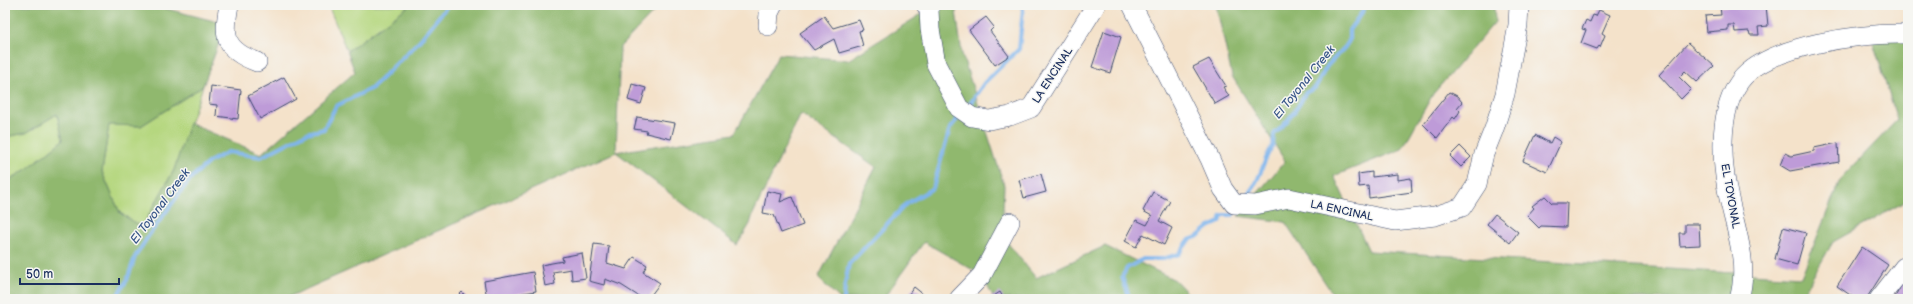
<svg xmlns="http://www.w3.org/2000/svg" width="1913" height="304" viewBox="0 0 1913 304" font-family="'Balsamiq Sans',sans-serif">
  <style>
    .green { fill: #b5d77f; stroke: #68836e }
    .forest { fill: #90b86e; stroke: #567466 }
    .lines { fill: none; stroke-linecap: round; stroke-linejoin: round }
    .stream { stroke: #7fb5ed; stroke-width: 4 }
    .building { fill: #be9bd8 }
    .minor-casing { stroke: #3c4a6e; stroke-width: 20 }
    .minor { stroke: #fff; stroke-width: 19 }
    .labels { text-anchor: middle; stroke-width: 3; stroke-linejoin: round; paint-order: stroke }
    .street-label { font-size: 11px; fill: #1b2f5e; stroke: #f6f6f2 }
    .water-label { font-size: 12px; font-style: italic; fill: #395789; stroke: #f6f6f2 }
  </style>
  <rect width="100%" height="100%" fill="#f6f6f2"/>
  <filter id="ink" filterUnits="userSpaceOnUse"><feTurbulence type="fractalNoise" baseFrequency=".025" numOctaves="2"/><feDisplacementMap in="SourceGraphic" scale="8" xChannelSelector="R" yChannelSelector="G"/><feConvolveMatrix kernelMatrix="1 2 1 2 8 2 1 2 1" color-interpolation-filters="sRGB"/></filter>
  <filter id="wash" filterUnits="userSpaceOnUse"><feTurbulence type="fractalNoise" baseFrequency=".012" numOctaves="4" result="noise"/><feDisplacementMap in="SourceGraphic" scale="16" xChannelSelector="R" yChannelSelector="G"/><feGaussianBlur stdDeviation="0.9" result="paint"/><feColorMatrix in="noise" values="0 0 0 0 0 0 0 0 0 0 0 0 0 0 0 0 0 1.4 0 .05"/><feComposite in="paint" operator="in"/></filter>
  <g filter="url(#wash)">
    <rect width="100%" height="100%" fill="#f4e2ca"/>
    <!-- green -->
    <path class="green" d="M328,5H410L347,51Z
      M203,86L174,170L142,227L120,213L102,172L109,124L141,126Z
      M57,114L63,140L28,168L5,183V137L26,133Z"/>
    <!-- forest -->
    <path class="forest" d="M5,5H152L226,24L203,86L141,126L109,125L102,172L120,213L142,227L174,170L189,123L261,154L355,72L347,51L410,5H660L620,47L616,152L734,134L779,54L848,60L928,10L926,5H962L956,11L962,54L1004,185L1002,236L1036,278L1105,246L1175,280L1193,299H994L982,275L924,242L883,299H840L818,278L876,167L801,114L753,214L750,224L737,245L616,152L284,299H5V183L28,168L63,140L57,114L26,133L5,137Z
      M1216,5H1494L1495,22L1433,94L1402,149L1334,176L1369,251L1801,277L1840,180L1897,120L1871,35L1908,34V200L1833,242L1800,299H1336L1285,222L1238,216L1285,161L1232,76Z"/>
    <g class="lines">
      <!-- stream -->
      <path class="stream" d="M967,108L984,83L1019,49L1023,9L1021,5
        M1248,194C1257,183 1260,174 1265,161C1269,149 1274,149 1274,134C1285,125 1300,106 1305,93L1315,88L1327,66L1345,47L1349,41V30L1363,11L1364,5
        M115,299L127,280L135,257L149,235L190,179L209,162L228,152L261,157L307,133L324,129L336,106L372,88L420,40L448,5
        M844,299L845,284L849,264L906,204L933,188L950,128L960,116
        M1130,299L1122,277L1127,268L1143,259H1163L1179,254L1189,240L1197,237L1209,227L1220,222L1222,215H1233"/>
    </g>
    <g id="blocks">
      <!-- building -->
      <path class="building" d="M1738,5H1766L1768,26L1758,27L1759,35H1750L1749,31L1735,32L1734,25H1728V30L1707,32L1705,16L1721,15L1720,7Z
        M1599,10L1610,15L1602,33L1605,35L1600,47L1599,46L1597,49L1581,43L1586,30L1582,29L1586,20L1590,22L1593,15L1596,16Z
        M824,16L833,28L859,20L863,30L859,31L863,46L839,53L834,39L814,50L800,33Z
        M986,17L994,27L990,31L1009,56L995,65L969,30Z
        M1104,31L1121,37L1110,73L1092,67Z
        M1688,43L1714,66L1697,82L1685,71L1679,77L1691,89L1681,99L1659,75Z
        M1209,59L1226,86L1223,87L1229,96L1215,104L1193,67Z
        M284,77L296,99L260,119L248,96Z
        M632,84L646,88L641,104L628,100Z
        M211,86L241,90L238,119L216,116L217,105L209,104Z
        M1449,92L1457,96L1462,102L1457,108L1460,111L1455,119L1453,117L1437,138L1423,124Z
        M637,117L675,123L671,139L646,133L647,131L634,129Z
        M1535,135L1550,143L1553,137L1561,142L1547,172L1523,161Z
        M1838,143L1839,162L1790,171L1780,165L1785,153L1791,156L1805,153L1814,151V148Z
        M1460,146L1471,157L1461,167L1450,156Z
        M1372,172V177L1398,174V180L1411,178L1412,192L1369,198L1368,186L1359,187L1358,174Z
        M1041,174L1046,192L1024,198L1019,180Z
        M767,191L782,194L780,202L792,197L803,225L781,233L774,215L763,213Z
        M1153,192L1170,201L1159,221L1172,228L1164,245L1143,234L1136,247L1125,241L1136,220L1147,225L1152,216L1143,211Z
        M1545,196L1552,203H1567L1566,227L1541,226L1539,228L1527,216L1534,208L1532,206Z
        M1495,214L1518,232L1510,243L1487,224Z
        M1685,224H1699L1700,245L1680,246L1679,233H1685Z
        M1783,227L1806,233L1797,265L1775,259Z
        M594,244L609,246L607,263L626,269L634,257L647,265L643,272L660,283L648,299H643L621,285L605,279L604,285L589,281Z
        M1862,247L1888,265L1866,299H1856L1837,286Z
        M582,253L586,278L572,280L571,269L553,272L555,284L545,286L541,265L563,261L562,257Z
        M533,272L536,291L487,299L484,281Z
        M1908,273V299H1894Z
        M914,287L929,299H905Z
        M462,292L469,299H455Z
        M1000,292L1004,299H989Z"/>
    </g>
  </g>
  <g filter="url(#ink)">
    <use href="#blocks" fill-opacity="0" stroke="#3c4a6e" stroke-width="1"/>
    <g class="lines">
      <!-- minor casing -->
      <g class="minor-casing">
        <path id="minor" d="M229,5C223,37 224,50 257,62
          M926,5L929,10L930,29L936,64L959,108L972,117L989,120L1010,116L1031,108L1096,5
          M1132,5L1210,159L1223,189L1234,204L1255,205L1289,198L1395,221L1435,216L1462,207L1477,184L1484,154L1494,129L1505,94L1518,25L1519,5
          M768,26L769,13L773,5
          M959,299L982,275L1010,222
          M1739,299C1750,262 1734,226 1727,189C1721,156 1719,110 1740,81C1768,44 1864,33 1908,34
          M1879,299L1904,267"/>
      </g>
      <!-- minor -->
      <use href="#minor" class="minor"/>
    </g>
  </g>
  <g class="labels">
    <!-- street labels -->
    <g class="street-label">
      <text transform="translate(1052 75) rotate(-57)" y="4">LA ENCINAL</text>
      <text transform="translate(1731 196) rotate(80)" y="4">EL TOYONAL</text>
      <text transform="translate(1342 210) rotate(12)" y="4">LA ENCINAL</text>
    </g>
    <!-- water labels -->
    <g class="water-label">
      <text transform="translate(1304 82) rotate(-51)" y="4">El Toyonal Creek</text>
      <text transform="translate(160 206) rotate(-53)" y="4">El Toyonal Creek</text>
    </g>
  </g>
  <!-- margin -->
  <rect width="1913" height="304" fill="none" stroke="#f6f6f2" stroke-width="20"/>
  <!-- scale -->
  <path d="M20 278v6h99v-6" fill="none" stroke="#1b2f5e" stroke-width="2"/>
  <text x="26" y="278" font-size="12" fill="#1b2f5e" stroke="#f6f6f2" stroke-width="3" paint-order="stroke">50 m</text>
</svg>
